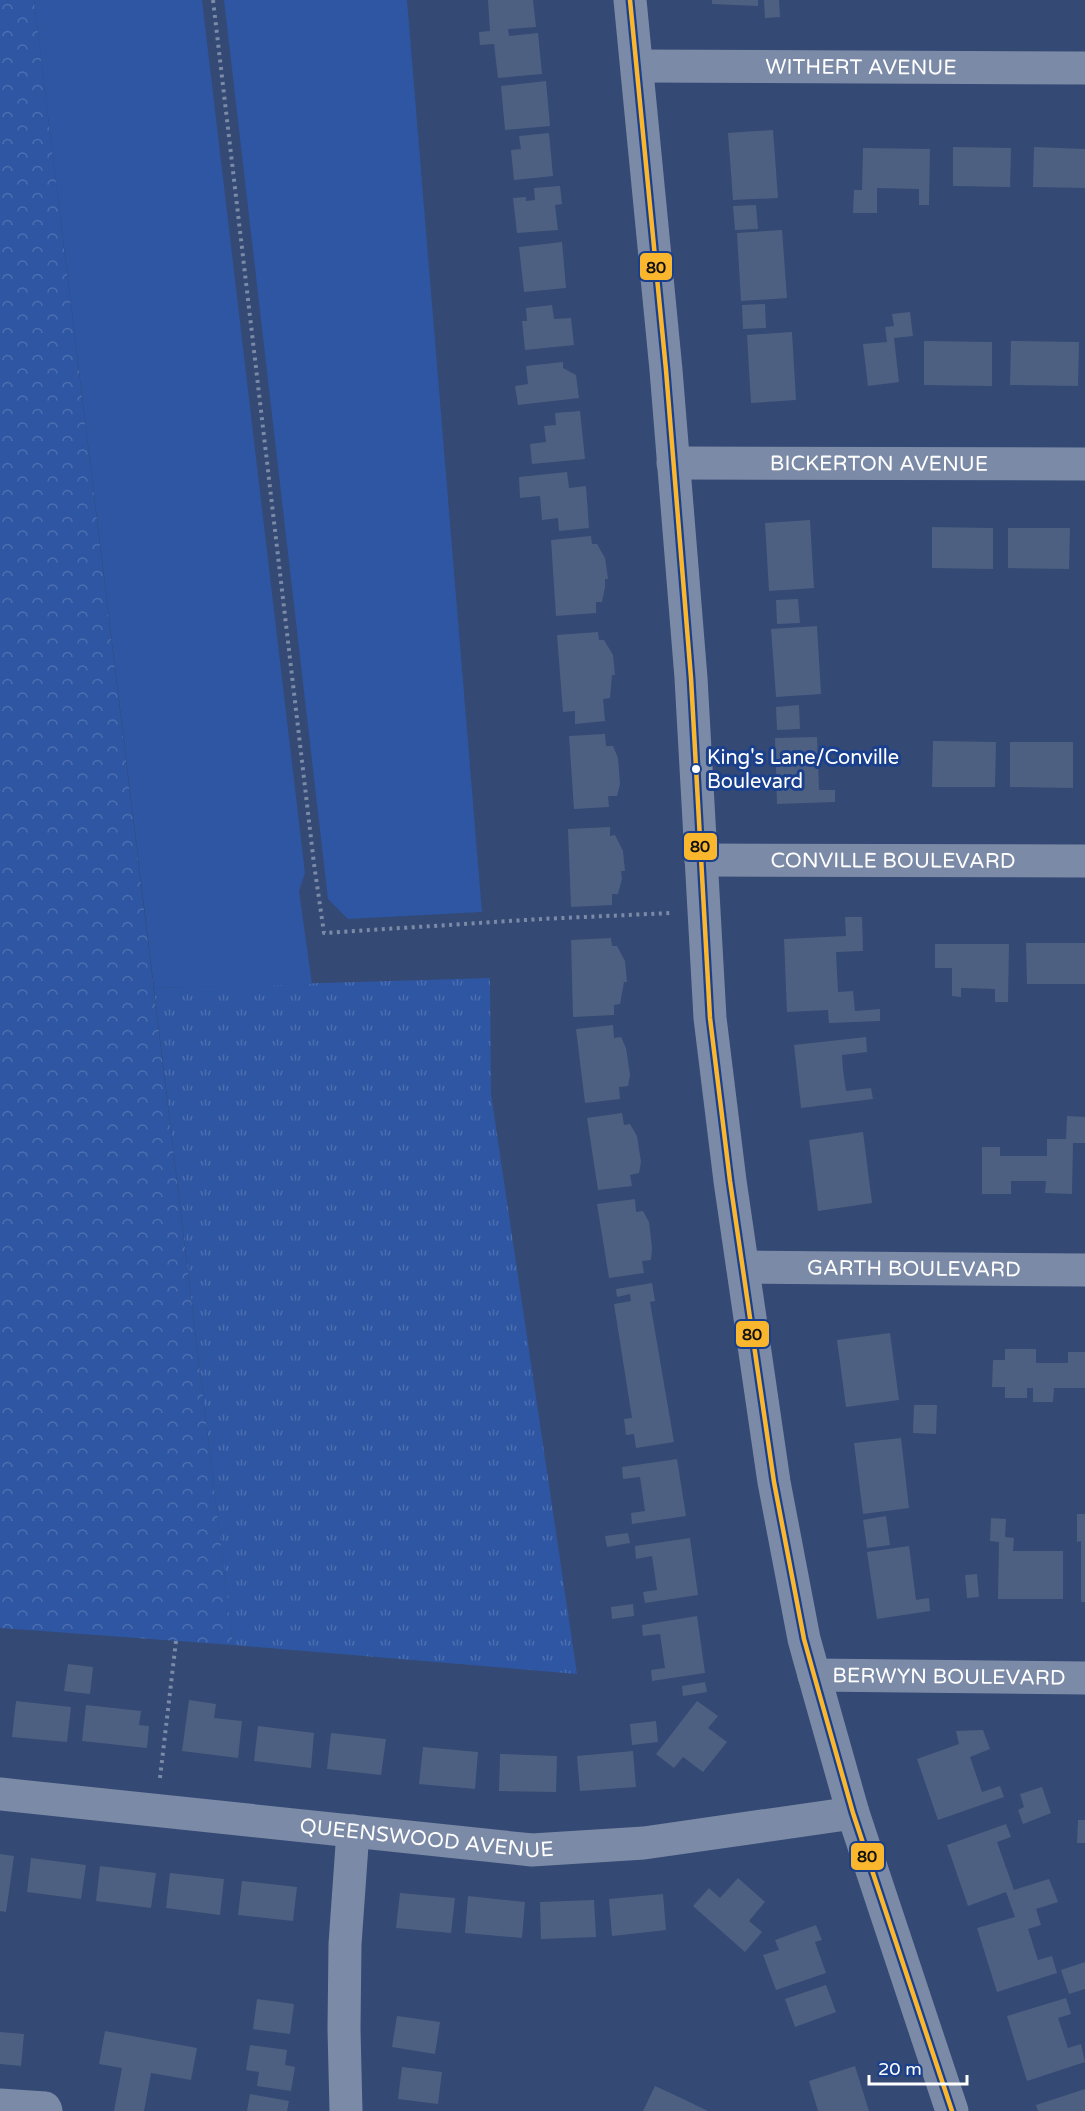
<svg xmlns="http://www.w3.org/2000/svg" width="1085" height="2111" viewBox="0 0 1085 2111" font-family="'Varela Round',sans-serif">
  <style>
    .grass { fill: url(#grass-tufts) }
    .park { fill: url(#park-crowns) }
    .garden { fill: #2e56a3 }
    .building { fill: #4e6081 }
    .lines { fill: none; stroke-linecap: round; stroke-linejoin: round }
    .path { stroke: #7b8aa7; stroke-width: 4; stroke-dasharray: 3 4.5; stroke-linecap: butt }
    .minor { stroke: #7b8aa7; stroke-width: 33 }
    .tertiary { stroke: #7b8aa7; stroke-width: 33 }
    .bus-1-casing { stroke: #1a408d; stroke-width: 9 }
    .bus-1 { stroke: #fab62d; stroke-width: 4.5 }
    .bus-dot { fill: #fff; stroke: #1a408d; stroke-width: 2 }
    .labels { text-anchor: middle; stroke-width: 6; stroke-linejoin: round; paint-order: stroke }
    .bus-label { font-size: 20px; fill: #fff; stroke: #1a408d; text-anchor: start }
    .street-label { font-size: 21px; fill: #fff; stroke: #1a408d }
    .line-badge { stroke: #1a408d; stroke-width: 2 }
    .pale-badge-label { font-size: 16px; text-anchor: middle; font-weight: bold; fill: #111 }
  </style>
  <defs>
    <pattern id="grass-tufts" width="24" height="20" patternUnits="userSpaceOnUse" patternTransform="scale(1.5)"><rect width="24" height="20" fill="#2e56a3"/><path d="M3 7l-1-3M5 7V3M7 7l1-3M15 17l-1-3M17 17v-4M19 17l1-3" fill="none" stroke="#4d6fb1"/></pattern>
    <pattern id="park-crowns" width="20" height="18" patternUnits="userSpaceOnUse" patternTransform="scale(1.5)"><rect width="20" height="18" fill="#2e56a3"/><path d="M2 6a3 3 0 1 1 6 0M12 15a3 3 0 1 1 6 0" fill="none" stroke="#4d6fb1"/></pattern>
  </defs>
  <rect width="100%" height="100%" fill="#344973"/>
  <!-- grass -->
  <path class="grass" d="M490,978L491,1094L577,1674L233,1645L154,988Z"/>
  <!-- park -->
  <path class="park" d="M0,0H34L233,1645L0,1628Z"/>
  <!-- garden -->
  <path class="garden" d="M34,0H202L305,873L299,891L312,984L154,988Z
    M224,0H407L482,912L348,919L328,899Z"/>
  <!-- building -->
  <path class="building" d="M488,0H533L536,27L508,29L509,36L538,33L542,74L498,78L494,44L480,45L479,32L490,31Z
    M712,0H758V6L712,4Z
    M764,0H779L780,17L765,18Z
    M546,81L550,126L505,130L501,86Z
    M773,130L778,198L733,200L728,133Z
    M549,133L553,176L514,180L511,150L521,149L519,136Z
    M953,147L1011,148L1010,187L953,186Z
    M1034,147L1085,149V188L1033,187Z
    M863,148L930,149L929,205H919V189L877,188V213H853L854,190H862Z
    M560,186L562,204L555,205L558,230L517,233L513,198L526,197V201L535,200L534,188Z
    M756,205L758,229L735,230L733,206Z
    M782,230L787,298L741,301L737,233Z
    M562,242L566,288L524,292L519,247Z
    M765,304L766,328L743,329L742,305Z
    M552,305L554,319L571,318L574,345L525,350L522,321H527L526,308Z
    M910,312L913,336L894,338L899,382L868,386L863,344L887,342L885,327L894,326L892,314Z
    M792,332L796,400L751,403L747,335Z
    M924,341L992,342V386L924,385Z
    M1011,341L1079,342L1078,386L1010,385Z
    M563,362V368L576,375L579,398L518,405L515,386L528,384L526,366Z
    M580,411L585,459L532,464L530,444L546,442L544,426L556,425L555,413Z
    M567,472L569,488L586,486L589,528L559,531L558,518L542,520L540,496L520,498L519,477Z
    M810,520L814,588L769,591L765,523Z
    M932,527L993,528V569L932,568Z
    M1008,528H1070L1069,569L1008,568Z
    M591,536L592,544H597L605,558L608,579H605V587L602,602H596V613L556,616L551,540Z
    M798,599L800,623L777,624L776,600Z
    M817,626L821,694L776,697L771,629Z
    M598,632L599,640H604L613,655L615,675H612L610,698L603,699L605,721L575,724V711L563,712L557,635Z
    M799,705L800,729L777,730L776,707Z
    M605,734L606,746H613L618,758L620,784L617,796H608L609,807L574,809L569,736Z
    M817,737L819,790H835V802L777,804L775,738Z
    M933,741L996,742L995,787H932Z
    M1010,742H1073V788L1010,787Z
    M610,827V836L615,835L623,851L625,871H621L622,879L618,894H612V905L571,907L568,829Z
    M845,917H862L863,951L836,952L838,992L853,991L855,1011L880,1009V1021L829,1023L828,1010L787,1012L784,939L846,936Z
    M611,938L612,946H617L625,961L627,982H624L620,1004L614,1005V1015L573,1017L571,940Z
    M1026,943H1085V984H1027Z
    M935,944H1009L1008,1002H995V989L961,988V997L952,996V968H935Z
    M613,1025L614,1038L621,1037L626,1048L630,1075L628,1086L619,1087L620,1099L585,1103L576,1029Z
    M866,1037L867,1052L842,1055L843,1070L846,1091L871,1088L873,1099L801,1108L794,1045Z
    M622,1113L624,1125L630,1124L637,1136L641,1162L639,1173L630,1175L632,1186L598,1190L587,1118Z
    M1067,1116L1085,1117V1143H1073L1072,1194L1045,1193L1046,1181H1011V1194H982V1147H1000V1156H1047V1139H1066Z
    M863,1132L872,1203L818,1211L809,1140Z
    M635,1199L636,1212L643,1211L649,1222L652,1248L651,1260L642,1261L644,1273L609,1278L597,1204Z
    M652,1283L655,1301L650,1302L674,1442L636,1448L634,1434L626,1435L624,1419L632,1418L614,1304L631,1301L630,1294L617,1297L616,1289Z
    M890,1333L899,1400L846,1407L837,1340Z
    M1005,1349H1036V1363H1068V1352H1085V1388H1054L1053,1402H1033V1388H1027V1398H1005V1387H992L993,1360H1005Z
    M914,1405H937L936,1434L913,1433Z
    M901,1438L909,1508L863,1514L854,1443Z
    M677,1459L686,1516L632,1524L631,1513L645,1511L640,1477L623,1479L622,1467Z
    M1077,1514H1085V1602H1081V1541L1077,1542Z
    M886,1516L890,1545L867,1548L863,1520Z
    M991,1518L1006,1519L1005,1537L1014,1538L1013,1551H1063V1599H998L999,1542L990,1541Z
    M628,1533L630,1543L607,1547L605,1536Z
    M690,1538L698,1595L645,1603L643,1592L657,1590L652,1556L636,1559L635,1546Z
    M909,1546L916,1600L929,1598L930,1611L877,1619L867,1552Z
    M977,1574L979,1597L967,1598L965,1575Z
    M633,1604L634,1616L612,1619L611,1607Z
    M697,1616L705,1673L652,1681L651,1670L665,1668L660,1634L643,1636L642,1625Z
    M68,1664L93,1667L90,1694L64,1691Z
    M705,1682L707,1692L683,1696L682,1686Z
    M189,1700L216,1704L214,1718L242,1721L238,1758L182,1751Z
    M16,1701L71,1707L67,1742L12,1737Z
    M697,1701L718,1716L708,1728L727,1742L703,1772L683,1757L674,1768L656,1754Z
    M86,1705L141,1711L139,1725L149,1726L147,1748L82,1741Z
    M656,1721L658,1742L632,1745L630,1724Z
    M258,1726L314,1733L311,1768L254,1761Z
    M983,1730L990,1749L970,1757L982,1792L1000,1786L1004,1797L938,1820L917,1759L959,1744L956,1731Z
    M331,1733L386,1739L381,1775L327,1769Z
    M423,1747L478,1752L475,1789L419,1784Z
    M633,1751L636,1787L580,1791L577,1756Z
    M500,1754L557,1756L556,1792L499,1791Z
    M1042,1787L1051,1813L1023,1824L1018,1810L1024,1807L1020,1794Z
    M1078,1820H1085V1843H1077Z
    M1006,1824L1011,1837L997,1842L1014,1890L1049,1879L1054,1891L1058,1902L1036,1909L1041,1925L1028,1929L1038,1960L1052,1956L1057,1973L997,1992L977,1928L1015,1917L1006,1892L968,1906L947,1845Z
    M0,1854L14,1856L6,1912L0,1911Z
    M31,1858L86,1865L81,1899L27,1892Z
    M100,1866L156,1873L151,1908L96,1901Z
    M170,1873L224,1879L220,1915L166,1908Z
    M738,1878L765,1902L749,1921L762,1932L745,1952L693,1906L709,1888L720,1898Z
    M242,1881L297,1887L293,1921L238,1915Z
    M400,1893L455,1898L451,1933L396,1928Z
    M663,1894L666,1930L612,1936L609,1899Z
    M468,1896L525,1902L522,1938L465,1933Z
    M594,1900L596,1937L541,1939L540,1902Z
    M816,1925L822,1940L815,1942L826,1973L776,1990L763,1955L779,1950L775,1940Z
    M1085,1962V1989L1069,1994L1061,1970Z
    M826,1985L836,2012L795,2027L785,1999Z
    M1066,1998L1071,2014L1058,2018L1068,2048L1081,2044L1085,2062L1027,2081L1007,2016Z
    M257,1999L294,2004L290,2034L253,2029Z
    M397,2016L440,2022L435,2054L392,2047Z
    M105,2031L197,2048L191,2080L151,2073L144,2111H114L122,2068L99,2064Z
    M0,2032L24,2034L21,2066L0,2064Z
    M250,2045L287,2050L285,2065L295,2067L291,2091L257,2086L259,2072L246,2070Z
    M855,2066L869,2111H818L809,2081Z
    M402,2067L442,2072L438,2104L398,2099Z
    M655,2086L681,2098L708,2111H643Z
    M1085,2089V2111H1038L1036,2105Z
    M250,2094L289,2101L287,2111H247Z"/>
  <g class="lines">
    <!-- path -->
    <path class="path" d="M213,0L314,864L324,933L541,919L671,913
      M160,1778L176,1641"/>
    <!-- minor -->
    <g class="minor">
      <path id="s1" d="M637,66L1085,68"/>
      <path id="s2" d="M673,463L1085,464"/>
      <path id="s3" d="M701,860L1085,861"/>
      <path id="s4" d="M743,1267L1085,1270"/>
      <path id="s5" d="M814,1675L1085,1678"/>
      <path id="s6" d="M0,1794L532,1850L644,1843L853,1813"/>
      <path d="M0,2105L45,2108L46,2111"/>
      <path d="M346,2111L344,2029L345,1944L353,1831"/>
    </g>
    <!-- tertiary -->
    <path class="tertiary" d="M630,0L666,370L691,678L710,1018L730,1181L774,1482L804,1639L814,1675L853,1813L952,2111"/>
    <!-- bus-1 casing -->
    <g class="bus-1-casing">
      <path id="bus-1" d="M630,0L666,370L691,678L710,1018L730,1181L774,1482L804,1639L814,1675L853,1813L952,2111"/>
    </g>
    <!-- bus-1 -->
    <use href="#bus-1" class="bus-1"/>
  </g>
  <!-- markers -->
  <circle class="bus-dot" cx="696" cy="769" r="5"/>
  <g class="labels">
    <!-- bus labels -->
    <g class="bus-label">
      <text x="707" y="764">King's Lane/Conville<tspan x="707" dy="24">Boulevard</tspan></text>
    </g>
    <!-- street labels -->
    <g class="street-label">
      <text dy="7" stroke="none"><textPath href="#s1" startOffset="224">WITHERT AVENUE</textPath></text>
      <text dy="7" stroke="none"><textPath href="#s2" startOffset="206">BICKERTON AVENUE</textPath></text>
      <text dy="7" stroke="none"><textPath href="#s3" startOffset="192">CONVILLE BOULEVARD</textPath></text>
      <text dy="7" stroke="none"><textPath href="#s4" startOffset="171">GARTH BOULEVARD</textPath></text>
      <text dy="7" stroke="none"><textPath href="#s5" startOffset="135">BERWYN BOULEVARD</textPath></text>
      <text dy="7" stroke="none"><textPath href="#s6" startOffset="429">QUEENSWOOD AVENUE</textPath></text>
    </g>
  </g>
  <g class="line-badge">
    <rect x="639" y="252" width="34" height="29" rx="6" fill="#fab62d"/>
    <rect x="683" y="832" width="35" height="29" rx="6" fill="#fab62d"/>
    <rect x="735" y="1320" width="35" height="28" rx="6" fill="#fab62d"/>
    <rect x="850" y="1842" width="35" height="29" rx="6" fill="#fab62d"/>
  </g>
  <g class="pale-badge-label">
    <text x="656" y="273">80</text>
    <text x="700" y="852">80</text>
    <text x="752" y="1340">80</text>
    <text x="867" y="1862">80</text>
  </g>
  <!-- scale -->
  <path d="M869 2075v9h98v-9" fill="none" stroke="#ffffff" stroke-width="3"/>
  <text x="878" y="2075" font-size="18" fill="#ffffff" stroke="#1a408d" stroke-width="4.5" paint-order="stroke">20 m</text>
</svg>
